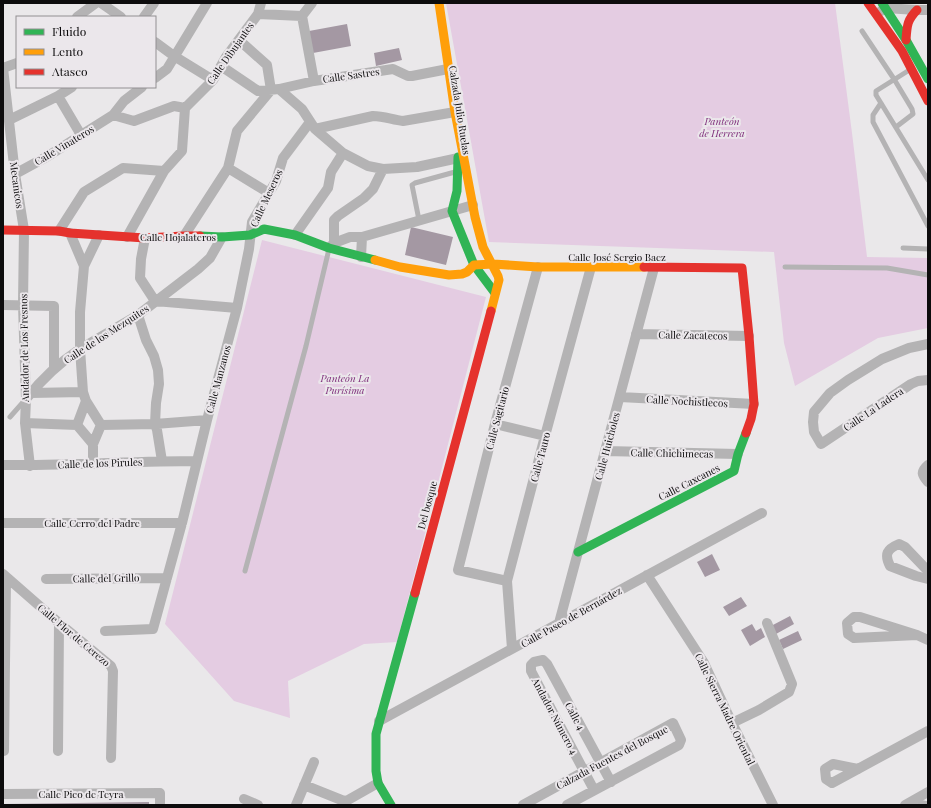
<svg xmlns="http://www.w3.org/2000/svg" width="931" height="808" viewBox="0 0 931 808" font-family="'Playfair Display',serif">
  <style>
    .green { fill: #e4cce2 }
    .building { fill: #a498a3 }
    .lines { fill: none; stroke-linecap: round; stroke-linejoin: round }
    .lane { stroke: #b4b3b4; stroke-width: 5 }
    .street { stroke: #b4b3b4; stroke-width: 10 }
    .fast { stroke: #30b455; stroke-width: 9 }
    .slow { stroke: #ff9f0a; stroke-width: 9 }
    .jam { stroke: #e5322d; stroke-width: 9 }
    .labels { text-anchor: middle; stroke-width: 4; stroke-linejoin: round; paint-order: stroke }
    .street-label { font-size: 10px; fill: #0d0c0d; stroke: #ebe7eb }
    .park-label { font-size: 10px; font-style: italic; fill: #80327d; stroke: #ebe7eb }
  </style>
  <rect width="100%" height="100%" fill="#eae8ea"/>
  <!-- green -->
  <path class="green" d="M446,3H835L852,133L867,257L928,258V328L878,338L795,386L784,343L774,252L489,242Z
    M262,240L486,297L397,642L364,644L288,681L290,718L234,701L165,624Z"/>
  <!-- building -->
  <path class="building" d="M347,24L351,46L313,53L309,31Z
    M399,48L402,60L376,66L374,53Z
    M411,227L453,237L446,265L405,255Z
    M712,554L720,570L705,577L697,562Z
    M741,597L747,606L729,616L723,607Z
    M790,616L794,624L776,634L771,626Z
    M752,624L756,631L761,628L765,637L750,646L741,630Z
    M798,631L802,640L783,649L779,640Z
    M149,802V805H3V804Z"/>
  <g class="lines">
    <!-- lane -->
    <path class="lane" d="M862,31L894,79L912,109L913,114L896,127
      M911,69L876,91V95L928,180
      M881,103L873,115V122L928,226
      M419,220L412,185L415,183L455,172
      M903,248L928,249
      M785,267L887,268L928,275
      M10,417L25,400
      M245,571L306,346L329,249
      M916,799L919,802L928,804"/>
    <!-- street -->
    <path class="street" d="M101,3L121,17
      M881,11L885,8L917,10H928
      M258,14L302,16
      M302,16L314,81
      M302,16L312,3
      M77,17L96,3
      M144,17L154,3
      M155,42L174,56L213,80
      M221,66L258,91L279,89L314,81L393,69L408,76H412L448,69
      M3,68L15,174L24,230L23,305L26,399L25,423L30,466
      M3,68L17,63
      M155,78L167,69L207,3
      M279,89L302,109L315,129L343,153L368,166L383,169L417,167L463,157
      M58,96L81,135
      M113,115L134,121L174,106L185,108
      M9,120L58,96L72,87
      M315,129L373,116C384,116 393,120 403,121L455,112
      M228,168L269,193
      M15,174L48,156L113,115L124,101L142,87
      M59,231L84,192L123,168L164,171L182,151L185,108L213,80L226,57L258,14L261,3
      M70,233L84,266
      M295,235L328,188L331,172L343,153
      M184,236L228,168L237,131L271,90L267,65L239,40
      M127,237L164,171
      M145,238L141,259L140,278L155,301L237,308
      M334,243V220L338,216L364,198L373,189L383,169
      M329,248L334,243L350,237H362L473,205
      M361,257L362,237
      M3,305L54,306V368
      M138,315L146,340L154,356L158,370L159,384L156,403L155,424L157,430L162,461
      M636,334L749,336
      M928,344L909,348L882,359L848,380L830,393L814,412L813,422L814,432L821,444L911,384L918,381L928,380
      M31,393L83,392
      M620,397L754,404
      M26,399C41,380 59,363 80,349L138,315L198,269L210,258L222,237
      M25,423L77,425L86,401
      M495,424L545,436
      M77,425L93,444
      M101,425L155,424L207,420
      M605,451L738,454
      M93,464V444L101,425L86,401L83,392L80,349V312L84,266L99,235
      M3,465C68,466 132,461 197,461
      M928,465C920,472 922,475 928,482
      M3,523H182
      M928,571L905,547L899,544C887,549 884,554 890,566L916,576L928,579
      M3,574L59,623L111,666L113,671L111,758
      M647,575L704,663L732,723L773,805
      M46,579L167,578
      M507,581L458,570L495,424L538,267
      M559,623L654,268
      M105,631L153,629L182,523L207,420L237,308L249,249L252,222L276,181L283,158L310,122
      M917,635L854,638L848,634L847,623L854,617H860L917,635L928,640
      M512,649L507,581L545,436L591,267
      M379,721L762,513
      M732,723L759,710L789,692L792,684L767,623
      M4,751L6,577
      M58,751L59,623
      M858,769L833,764L825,769L826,779L832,783L928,731
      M304,785L344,801L348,800L378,783
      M594,790L531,671V665L534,662L543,660L547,664L611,782
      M3,794L160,793V805
      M244,799L258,805
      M296,805L314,762
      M523,805L673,723L681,740L679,745L567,805
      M905,805L928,792"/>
    <!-- fast -->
    <path class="fast" d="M882,3L906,40L928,79
      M458,157L457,191L452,211L474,265L495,293
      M200,236L222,237L250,235L264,229L295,235L329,248L375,260
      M578,552L734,471L738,454L746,433
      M391,805L378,783L376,771V734L415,593"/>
    <!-- slow -->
    <path class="slow" d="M439,3L455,112L475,217L483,247L498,276L499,280L491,311
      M375,260L400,267L449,275L462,274L467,272L474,265L493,264L538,267H644"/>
    <!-- jam -->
    <path class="jam" d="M868,3L902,51L928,101
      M906,40C907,26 907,20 917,10
      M3,230L59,231L70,233L145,238L184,236H200
      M644,267L742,268L749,336L754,404L751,419L746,433
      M415,593L491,311"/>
  </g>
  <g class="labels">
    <!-- street labels -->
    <g class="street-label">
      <text transform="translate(230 53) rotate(-55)" y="4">Calle Dibujantes</text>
      <text transform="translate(351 75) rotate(-8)" y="4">Calle Sastres</text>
      <text transform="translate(460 110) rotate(81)" y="4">Calzada Julio Ruelas</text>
      <text transform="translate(64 145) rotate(-31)" y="4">Calle Vinateros</text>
      <text transform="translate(17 185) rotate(82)" y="4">Mecanicos</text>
      <text transform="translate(266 198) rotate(-65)" y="4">Calle Meseros</text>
      <text x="178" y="241">Calle Hojalateros</text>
      <text x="617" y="261">Calle José Sergio Baez</text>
      <text transform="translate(106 334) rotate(-33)" y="4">Calle de los Mezquites</text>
      <text transform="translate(693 335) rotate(1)" y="4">Calle Zacatecos</text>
      <text transform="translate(24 348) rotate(-91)" y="4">Andador de Los Fresnos</text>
      <text transform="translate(218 379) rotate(-75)" y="4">Calle Manzanos</text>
      <text transform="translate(687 401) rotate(3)" y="4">Calle Nochistlecos</text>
      <text transform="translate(873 409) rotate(-34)" y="4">Calle La Ladera</text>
      <text transform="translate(497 418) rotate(-75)" y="4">Calle Sagitario</text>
      <text transform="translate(607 446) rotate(-75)" y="4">Calle Huicholes</text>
      <text transform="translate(672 453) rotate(1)" y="4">Calle Chichimecas</text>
      <text transform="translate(540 457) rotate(-75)" y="4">Calle Tauro</text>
      <text transform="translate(100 463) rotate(-2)" y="4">Calle de los Pirules</text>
      <text transform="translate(689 482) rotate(-27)" y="4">Calle Caxcanes</text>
      <text transform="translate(427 505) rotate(-75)" y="4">Del bosque</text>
      <text x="92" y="527">Calle Cerro del Padre</text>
      <text transform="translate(106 578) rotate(-1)" y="4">Calle del Grillo</text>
      <text transform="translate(571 617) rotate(-29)" y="4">Calle Paseo de Bernárdez</text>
      <text transform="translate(74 635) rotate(40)" y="4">Calle Flor de Cerezo</text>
      <text transform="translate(725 709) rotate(64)" y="4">Calle Sierra Madre Oriental</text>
      <text transform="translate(555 716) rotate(62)" y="4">Andador Número 4</text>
      <text transform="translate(575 716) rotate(62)" y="4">Calle 4</text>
      <text transform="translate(612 757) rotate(-28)" y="4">Calzada Fuentes del Bosque</text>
      <text x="81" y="798">Calle Pico de Teyra</text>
    </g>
    <!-- park labels -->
    <g class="park-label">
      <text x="722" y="125">Panteón<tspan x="722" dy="12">de Herrera</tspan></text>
      <text x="345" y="382">Panteón La<tspan x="345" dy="12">Purísima</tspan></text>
    </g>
  </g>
  <!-- border -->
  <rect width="931" height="808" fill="none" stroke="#0d0c0d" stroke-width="8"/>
  <!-- legend -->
  <rect x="16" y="16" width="140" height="72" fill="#ebe7eb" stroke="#928f92"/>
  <rect x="24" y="29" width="20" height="6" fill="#30b455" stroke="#928f92"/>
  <text x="52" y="36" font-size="12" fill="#0d0c0d">Fluido</text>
  <rect x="24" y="49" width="20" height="6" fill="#ff9f0a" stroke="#928f92"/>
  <text x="52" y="56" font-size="12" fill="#0d0c0d">Lento</text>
  <rect x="24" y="69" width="20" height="6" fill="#e5322d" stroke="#928f92"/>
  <text x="52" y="76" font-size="12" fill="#0d0c0d">Atasco</text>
</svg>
